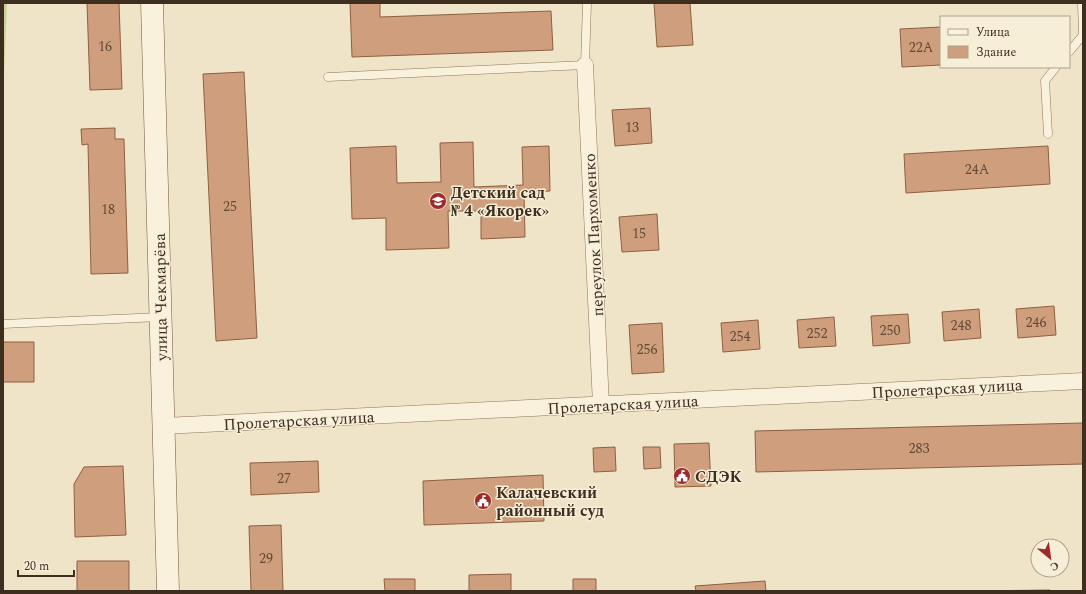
<svg xmlns="http://www.w3.org/2000/svg" width="1086" height="594" viewBox="0 0 1086 594" font-family="Spectral,serif">
  <style>
    .green { fill: #c9cf9b }
    .building { fill: #cf9f7d; stroke: #8d5f41 }
    .lines { fill: none; stroke-linecap: round; stroke-linejoin: round }
    .lane-casing { stroke: #8d765c; stroke-width: 9 }
    .street-casing { stroke: #8d765c; stroke-width: 17 }
    .secondary-casing { stroke: #6f573f; stroke-width: 23 }
    .lane { stroke: #faf1dc; stroke-width: 8 }
    .street { stroke: #faf1dc; stroke-width: 16 }
    .secondary { stroke: #faf1dc; stroke-width: 22 }
    .labels { text-anchor: middle; stroke-width: 3; stroke-linejoin: round; paint-order: stroke }
    .number-label { font-size: 14px; fill: #624a37 }
    .poi-label { font-size: 16px; font-weight: bold; fill: #3d2e20; stroke: #f7eed8; text-anchor: start }
    .street-label { font-size: 16px; fill: #3d2e20; stroke: #f7eed8 }
  </style>
  <rect width="100%" height="100%" fill="#f0e4c8"/>
  <!-- green -->
  <path class="green" d="M3,3H7L3,97Z"/>
  <!-- building -->
  <path class="building" d="M87,3H119L122,89L90,90Z
    M350,3H380V17L551,11L553,50L352,57Z
    M654,3H690L693,45L657,47Z
    M941,27V65L902,67L900,29Z
    M244,72L257,338L216,341L203,74Z
    M650,108L652,143L615,146L612,110Z
    M115,128V139H124L128,273L91,274L88,144L82,145L81,129Z
    M473,142L474,187L523,185L522,147L549,146L550,191L524,192L525,237L481,239V211H448L449,248L386,250V218L352,219L350,148L396,146L397,183L441,182L440,143Z
    M1048,146L1050,184L906,193L904,154Z
    M657,214L659,250L622,252L619,217Z
    M1054,306L1056,335L1018,338L1016,309Z
    M979,309L981,338L944,341L942,312Z
    M908,314L910,343L873,346L871,316Z
    M834,317L836,346L799,348L797,320Z
    M758,320L760,349L723,352L721,323Z
    M662,323L664,372L632,374L629,325Z
    M3,342H34V382H3Z
    M1083,423V464L756,472L755,431Z
    M709,443L711,486L675,487L674,444Z
    M615,447L616,471L594,472L593,448Z
    M643,447H660L661,468L644,469Z
    M318,461L319,492L251,495L250,463Z
    M123,466L126,535L75,537L74,484L84,467Z
    M543,475L544,521L424,525L423,481Z
    M281,525L283,591H251L249,526Z
    M77,561H129V591H77Z
    M511,574V591H469V575Z
    M384,579H415V591H385Z
    M573,579H596V591H573Z
    M765,581L766,591H696L695,586Z
    M1050,590V591H970Z"/>
  <g class="lines">
    <!-- lane casing -->
    <g class="lane-casing">
      <path id="lane" d="M1082,3L1083,34
        M1069,52L1083,35
        M328,77L585,65L587,3
        M1048,134L1045,81L1056,67
        M3,324L160,317"/>
    </g>
    <!-- street casing -->
    <g class="street-casing">
      <path id="street" d="M585,65L601,405
        M163,426L1083,381"/>
    </g>
    <!-- secondary casing -->
    <g class="secondary-casing">
      <path id="secondary" d="M152,3L168,591"/>
    </g>
    <!-- lane -->
    <use href="#lane" class="lane"/>
    <!-- street -->
    <use href="#street" class="street"/>
    <!-- secondary -->
    <use href="#secondary" class="secondary"/>
  </g>
  <!-- icons -->
  <defs>
    <g id="school-disc" transform="scale(0.9)"><circle r="9.5" fill="#9e2a2b" stroke="#f7eed8"/><path d="M0-5L7-2L0 1L-7-2ZM-4 1L0 2.5L4 1V4Q0 6-4 4Z" fill="#fff"/></g>
    <g id="civic-disc" transform="scale(0.9)"><circle r="9.5" fill="#9e2a2b" stroke="#f7eed8"/><path d="M-.6-6.5H3V-4.5H.6V-3L4-1V1h2V6H-6V1h2V-1L-.6-3ZM-1.2 2.5V6h2.4V2.5Z" fill="#fff"/></g>
  </defs>
  <g fill-rule="evenodd">
    <use href="#school-disc" x="438" y="201"/>
    <use href="#civic-disc" x="682" y="476"/>
    <use href="#civic-disc" x="483" y="501"/>
  </g>
  <g class="labels">
    <!-- number labels -->
    <g class="number-label">
      <text x="105" y="51">16</text>
      <text x="921" y="52">22А</text>
      <text x="632" y="132">13</text>
      <text x="977" y="174">24А</text>
      <text x="230" y="211">25</text>
      <text x="108" y="214">18</text>
      <text x="639" y="238">15</text>
      <text x="1036" y="327">246</text>
      <text x="961" y="330">248</text>
      <text x="890" y="335">250</text>
      <text x="817" y="338">252</text>
      <text x="740" y="341">254</text>
      <text x="647" y="354">256</text>
      <text x="919" y="453">283</text>
      <text x="284" y="483">27</text>
      <text x="266" y="563">29</text>
    </g>
    <!-- poi labels -->
    <g class="poi-label">
      <text x="451" y="198">Детский сад<tspan x="451" dy="18">№ 4 «Якорек»</tspan></text>
      <text x="695" y="482">СДЭК</text>
      <text x="496" y="498">Калачевский<tspan x="496" dy="18">районный суд</tspan></text>
    </g>
    <!-- street labels -->
    <g class="street-label">
      <text transform="translate(593 235) rotate(-93)" y="6">переулок Пархоменко</text>
      <text transform="translate(160 297) rotate(-91)" y="6">улица Чекмарёва</text>
      <text transform="translate(947 388) rotate(-3)" y="6">Пролетарская улица</text>
      <text transform="translate(623 404) rotate(-3)" y="6">Пролетарская улица</text>
      <text transform="translate(299 420) rotate(-3)" y="6">Пролетарская улица</text>
    </g>
  </g>
  <!-- border -->
  <rect width="1086" height="594" fill="none" stroke="#3d2e20" stroke-width="8"/>
  <!-- legend -->
  <rect x="940" y="16" width="130" height="52" fill="#f7eed8" stroke="#ada18e"/>
  <rect x="948" y="29" width="20" height="6" fill="#faf1dc" stroke="#ada18e"/>
  <text x="976" y="36" font-size="12" fill="#3d2e20">Улица</text>
  <rect x="948" y="46" width="20" height="12" fill="#cf9f7d" stroke="#ada18e"/>
  <text x="976" y="56" font-size="12" fill="#3d2e20">Здание</text>
  <!-- north arrow -->
  <g transform="translate(1050 558) rotate(151)"><circle r="19" fill="#f7eed8" stroke="#ada18e"/>
  <path d="M0-3L7 15L0 10L-7 15Z" fill="#9e2a2b"/>
  <text y="-6" font-size="11" font-weight="bold" text-anchor="middle" fill="#3d2e20">С</text>
  </g>
  <!-- scale -->
  <path d="M18 570v6h56v-6" fill="none" stroke="#3d2e20" stroke-width="2"/>
  <text x="24" y="570" font-size="12" fill="#3d2e20" stroke="#f7eed8" stroke-width="3" paint-order="stroke">20 m</text>
</svg>
